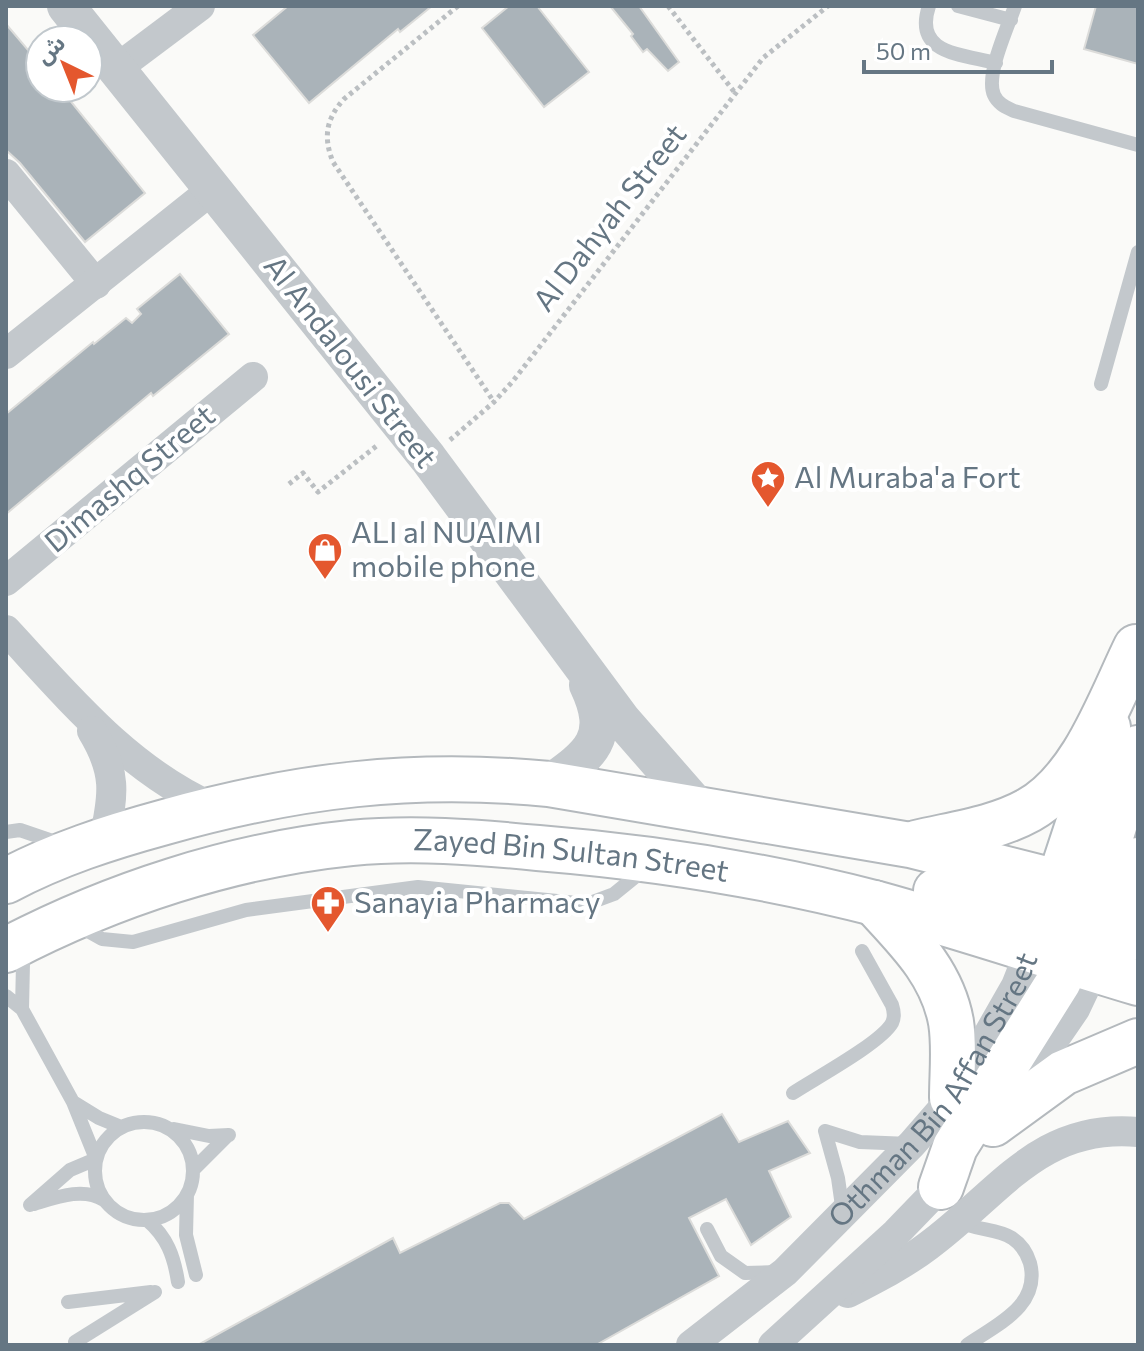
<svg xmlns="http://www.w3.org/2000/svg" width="1144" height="1351" viewBox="0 0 1144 1351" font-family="Commissioner,'Noto Sans Arabic',sans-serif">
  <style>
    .building { fill: #aab3b9; stroke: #dcdcda; stroke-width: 2 }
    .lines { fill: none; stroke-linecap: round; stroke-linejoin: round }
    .secondary-casing { stroke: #b3babf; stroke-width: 46 }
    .trunk-casing { stroke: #b4b9bd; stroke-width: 48 }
    .path { stroke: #bbbfc2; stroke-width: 5; stroke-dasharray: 4 4; stroke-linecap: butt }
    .service { stroke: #c3c8cc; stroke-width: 14 }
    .minor { stroke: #c3c8cc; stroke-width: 30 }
    .tertiary { stroke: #c3c8cc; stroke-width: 38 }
    .secondary { stroke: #fff; stroke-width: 42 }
    .trunk { stroke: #fff; stroke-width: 44 }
    .labels { text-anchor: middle; stroke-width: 8; stroke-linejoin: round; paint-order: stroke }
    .street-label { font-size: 30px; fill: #657683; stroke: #fff }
    .poi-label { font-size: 30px; fill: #657683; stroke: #fff; text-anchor: start }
  </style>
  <rect width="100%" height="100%" fill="#fafaf8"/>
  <!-- building -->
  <path class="building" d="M288,6H432L400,32L398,29L309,103L253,35Z
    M509,6H537L589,72L544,107L482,28Z
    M610,6H639L679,62L668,71L647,49L643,52L631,36L633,34Z
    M1096,6H1138V64L1084,49Z
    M6,24L40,64V88H60L145,193L85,242L20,163L6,150Z
    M180,274L229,334L153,396L151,393L6,514V414L93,342L94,344L126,318L132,323L141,314L137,309Z
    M722,1114L739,1142L788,1121L810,1153L769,1171L791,1217L751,1245L726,1199L689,1218L719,1276L596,1345H198L393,1238L400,1253L500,1203H509L524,1219Z"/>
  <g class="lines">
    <!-- secondary casing -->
    <g class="secondary-casing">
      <path id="secondary" d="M1045,914L1058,882L1109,727
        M1111,934L1138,859"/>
    </g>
    <!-- trunk casing -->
    <g class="trunk-casing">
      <g id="trunk">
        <path d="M916,843C953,834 995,829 1029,810C1083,780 1110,700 1136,647"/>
        <path d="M6,881C57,854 110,837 165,822C297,785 412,771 549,784L910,845L1058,882L1138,906"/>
        <path d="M936,891L1044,917L1073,916L1125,901"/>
        <path d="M874,903C907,939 942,972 951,1022C955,1047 952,1073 952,1098"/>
        <path d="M1086,918L1138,748"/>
        <path d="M1067,934L1102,929L1138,938"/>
        <path id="s2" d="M6,950C111,895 233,855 351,843C413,837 476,842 538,848C649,857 770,876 878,904C965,928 1051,957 1138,983"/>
        <path d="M993,1124L1063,1073L1138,1041"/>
        <path d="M941,1187L955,1147L1059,981L1070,953L1069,935"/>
      </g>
    </g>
    <!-- path -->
    <path class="path" d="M458,6L344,99C326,119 323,137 333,162L494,402
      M668,6L735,93
      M450,440L494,402L513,381L763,58L828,6
      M289,484L303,473L318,492L379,444"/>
    <!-- service -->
    <path class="service" d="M929,6C913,54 961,54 996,63
      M958,6L1011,20
      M1015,6C1008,27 985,75 994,95C998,104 1006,107 1014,111L1138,145
      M1101,384L1138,252
      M6,832L20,830L64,845
      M77,925L102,939L133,942L246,910L418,887L587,904L614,894L646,868
      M6,996L22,1009L73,1102L96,1159L70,1170L30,1205
      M22,1009L23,963L26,950
      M793,1093C814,1079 881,1043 892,1023C895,1017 894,1011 892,1005L862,951
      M73,1102L99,1118L121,1127
      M95 1171a49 49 0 1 1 98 0a49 49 0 1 1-98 0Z
      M174,1129L209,1136L229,1135
      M825,1131L860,1142L910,1144
      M825,1131L838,1178L843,1213
      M194,1169L228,1135
      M187,1194L186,1235L196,1275
      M34,1204C57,1197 83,1187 104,1200
      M147,1220C167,1237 174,1256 178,1282
      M959,1221C976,1231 996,1228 1012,1238C1021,1244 1027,1253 1030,1263C1041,1306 996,1325 967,1345
      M707,1229L721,1256L745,1273L777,1272
      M68,1302L151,1292
      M75,1342L155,1292"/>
    <!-- minor -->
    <g class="minor">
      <path d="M116,69L200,6"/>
      <path d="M6,174L96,284"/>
      <path d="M6,354L213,189"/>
      <path d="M6,581L253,377"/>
      <path d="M6,630C69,698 128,770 214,808"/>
      <path d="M92,731C117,772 114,794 104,839"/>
      <path d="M1016,1095L1075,1009L1093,971"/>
      <path d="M848,1293C875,1279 903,1265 928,1246C999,1194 1039,1123 1138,1132"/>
      <path id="s1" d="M691,1345L785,1272L912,1144L952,1098L1016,986L1031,948"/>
      <path d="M773,1345L896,1233L954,1173"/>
    </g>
    <!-- tertiary -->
    <path class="tertiary" d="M66,6L428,458L622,720L698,807
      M549,784C591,754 613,738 588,685"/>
    <!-- secondary -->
    <use href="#secondary" class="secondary"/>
    <!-- trunk -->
    <use href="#trunk" class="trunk"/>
  </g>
  <!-- icons -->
  <defs>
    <g id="sight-pin" transform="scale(1.8)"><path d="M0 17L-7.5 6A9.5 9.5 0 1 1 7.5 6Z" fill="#e4572e" stroke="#fff"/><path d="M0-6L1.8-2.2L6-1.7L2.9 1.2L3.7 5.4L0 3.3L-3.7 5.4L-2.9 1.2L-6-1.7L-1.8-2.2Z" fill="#fff"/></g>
    <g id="shop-pin" transform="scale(1.8)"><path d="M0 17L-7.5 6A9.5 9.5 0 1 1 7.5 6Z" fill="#e4572e" stroke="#fff"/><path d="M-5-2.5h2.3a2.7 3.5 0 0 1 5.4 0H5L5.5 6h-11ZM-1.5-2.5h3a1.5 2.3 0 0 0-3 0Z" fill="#fff"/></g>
    <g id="pharmacy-pin" transform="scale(1.8)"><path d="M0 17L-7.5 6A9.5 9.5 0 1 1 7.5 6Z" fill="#e4572e" stroke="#fff"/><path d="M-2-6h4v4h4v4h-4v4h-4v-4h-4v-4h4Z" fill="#fff"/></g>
  </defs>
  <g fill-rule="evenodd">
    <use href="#sight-pin" x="768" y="478"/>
    <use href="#shop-pin" x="325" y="550"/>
    <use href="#pharmacy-pin" x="328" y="903"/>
  </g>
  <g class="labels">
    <!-- street labels -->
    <g class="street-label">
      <text transform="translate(610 218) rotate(-52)" y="10">Al Dahyah Street</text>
      <text transform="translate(350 362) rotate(52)" y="10">Al Andalousi Street</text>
      <text transform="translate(130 479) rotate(-40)" y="10">Dimashq Street</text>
      <text dy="10" stroke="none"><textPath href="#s2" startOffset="584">Zayed Bin Sultan Street</textPath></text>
      <text dy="10" stroke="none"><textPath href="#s1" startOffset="356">Othman Bin Affan Street</textPath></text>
    </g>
    <!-- poi labels -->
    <g class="poi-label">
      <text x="794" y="488">Al Muraba'a Fort</text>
      <text x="351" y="543">ALI al NUAIMI<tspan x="351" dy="34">mobile phone</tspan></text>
      <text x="354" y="913">Sanayia Pharmacy</text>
    </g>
  </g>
  <!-- border -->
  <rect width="1144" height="1351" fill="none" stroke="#657683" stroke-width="16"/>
  <!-- north arrow -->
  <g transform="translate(64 64) rotate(317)"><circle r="38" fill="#ffffff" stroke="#c1c8cd" stroke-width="2"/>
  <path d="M0-6L14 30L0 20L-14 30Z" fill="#e4572e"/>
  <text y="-12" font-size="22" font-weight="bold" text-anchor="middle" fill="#657683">ش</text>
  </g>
  <!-- scale -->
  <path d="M864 60v12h188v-12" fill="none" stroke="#657683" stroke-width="4"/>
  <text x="876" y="60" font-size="24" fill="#657683" stroke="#ffffff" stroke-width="6" paint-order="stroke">50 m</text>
</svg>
